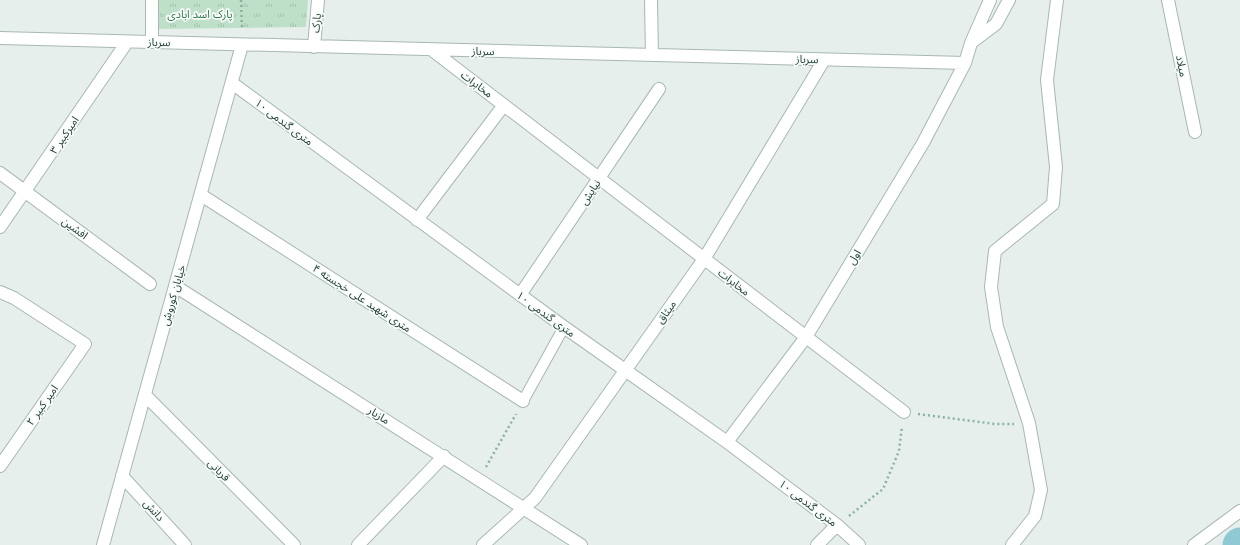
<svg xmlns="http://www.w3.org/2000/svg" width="1240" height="545" viewBox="0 0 1240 545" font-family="Arial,'Noto Sans Arabic',sans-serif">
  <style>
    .park { fill: url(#park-tufts) }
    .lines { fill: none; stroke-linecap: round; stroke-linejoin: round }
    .river { stroke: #8ec9d4; stroke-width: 33 }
    .service-casing { stroke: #a8b8b2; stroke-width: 12 }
    .minor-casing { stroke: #a8b8b2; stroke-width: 14 }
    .tertiary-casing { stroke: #a8b8b2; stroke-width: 14 }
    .path { stroke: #86b3a5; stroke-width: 2.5; stroke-dasharray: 2 3; stroke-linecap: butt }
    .service { stroke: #fff; stroke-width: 10 }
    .minor { stroke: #fff; stroke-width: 12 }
    .tertiary { stroke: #fff; stroke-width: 12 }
    .labels { text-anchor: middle; stroke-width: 3.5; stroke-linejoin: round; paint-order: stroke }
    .park-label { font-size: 11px; fill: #2d7a4b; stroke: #f7fbf9 }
    .street-label { font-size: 11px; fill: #24423a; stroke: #f7fbf9 }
  </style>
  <defs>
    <pattern id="park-tufts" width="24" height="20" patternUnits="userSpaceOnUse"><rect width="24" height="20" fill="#bfe0c8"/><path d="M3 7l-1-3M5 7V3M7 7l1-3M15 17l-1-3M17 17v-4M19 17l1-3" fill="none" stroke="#a4c1ad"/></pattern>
  </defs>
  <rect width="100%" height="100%" fill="#e6efeb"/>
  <!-- park -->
  <path class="park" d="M159,0H308L306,27L158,29Z"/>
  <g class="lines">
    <!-- river -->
    <path class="river" d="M1239,545L1240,544"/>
    <!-- service casing -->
    <g class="service-casing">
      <path id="service" d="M523,401L564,327"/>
    </g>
    <!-- minor casing -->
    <g class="minor-casing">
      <path id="minor" d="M651,0L652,55
        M1168,0L1195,132
        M0,38L965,63
        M152,42V0
        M972,42L996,24L1009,0
        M314,47L318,0
        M432,50L904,412
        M232,83L564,327L727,442L837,525L859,545
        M0,173L150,284
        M201,195L523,401
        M417,220L504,105
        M0,227L127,42
        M0,292L14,298L85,344L0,466
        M520,295L659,89
        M145,395L294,545
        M727,442L806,337L923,143L965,63L971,43L990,0
        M122,476L185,545
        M358,545L444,456
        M483,545L535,498L704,259L824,60
        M817,545L837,525
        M1012,545L1035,516L1041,490L1029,423L997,327L991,287L995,251L1053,204L1056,167L1047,80L1057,0
        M1194,545L1240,511"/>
    </g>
    <!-- tertiary casing -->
    <g class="tertiary-casing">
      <path id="tertiary" d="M175,286L581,545
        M103,545L242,45"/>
    </g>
    <!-- path -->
    <path class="path" d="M241,0L242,29
      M918,414L995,424H1014
      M486,467L516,414
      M849,516L883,489L899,451L902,426"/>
    <!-- service -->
    <use href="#service" class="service"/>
    <!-- minor -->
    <use href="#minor" class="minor"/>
    <!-- tertiary -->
    <use href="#tertiary" class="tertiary"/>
  </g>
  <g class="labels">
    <!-- park labels -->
    <g class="park-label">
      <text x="200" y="18">پارک اسد ابادی</text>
    </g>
    <!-- street labels -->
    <g class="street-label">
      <text transform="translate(316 23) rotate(-84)" y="4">پارک</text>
      <text transform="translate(159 42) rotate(1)" y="4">سرباز</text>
      <text transform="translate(483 51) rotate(1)" y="4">سرباز</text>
      <text transform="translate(807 59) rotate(2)" y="4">سرباز</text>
      <text transform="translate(1182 66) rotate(79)" y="4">میلاد</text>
      <text transform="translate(477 84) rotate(37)" y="4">مخابرات</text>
      <text transform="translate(284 122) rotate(37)" y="4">۱۰ متری گندمی</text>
      <text transform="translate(64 135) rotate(-56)" y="4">امیرکبیر ۳</text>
      <text transform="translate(590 192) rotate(-56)" y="4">نیایش</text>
      <text transform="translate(75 228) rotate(36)" y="4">افشین</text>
      <text transform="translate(854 257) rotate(-59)" y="4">اول</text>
      <text transform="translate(734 282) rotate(38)" y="4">مخابرات</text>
      <text transform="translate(173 295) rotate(-74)" y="4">خیابان کوروش</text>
      <text transform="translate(362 298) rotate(33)" y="4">۴ متری شهید علی خجسته</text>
      <text transform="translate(666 312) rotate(-55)" y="4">میثاق</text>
      <text transform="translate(546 314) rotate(36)" y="4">۱۰ متری گندمی</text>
      <text transform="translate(42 405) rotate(-55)" y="4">امیر کبیر ۲</text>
      <text transform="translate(379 415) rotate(32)" y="4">مازیار</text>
      <text transform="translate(219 470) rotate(45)" y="4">قربانی</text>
      <text transform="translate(808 503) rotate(37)" y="4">۱۰ متری گندمی</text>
      <text transform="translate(154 510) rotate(48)" y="4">دانش</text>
    </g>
  </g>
</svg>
